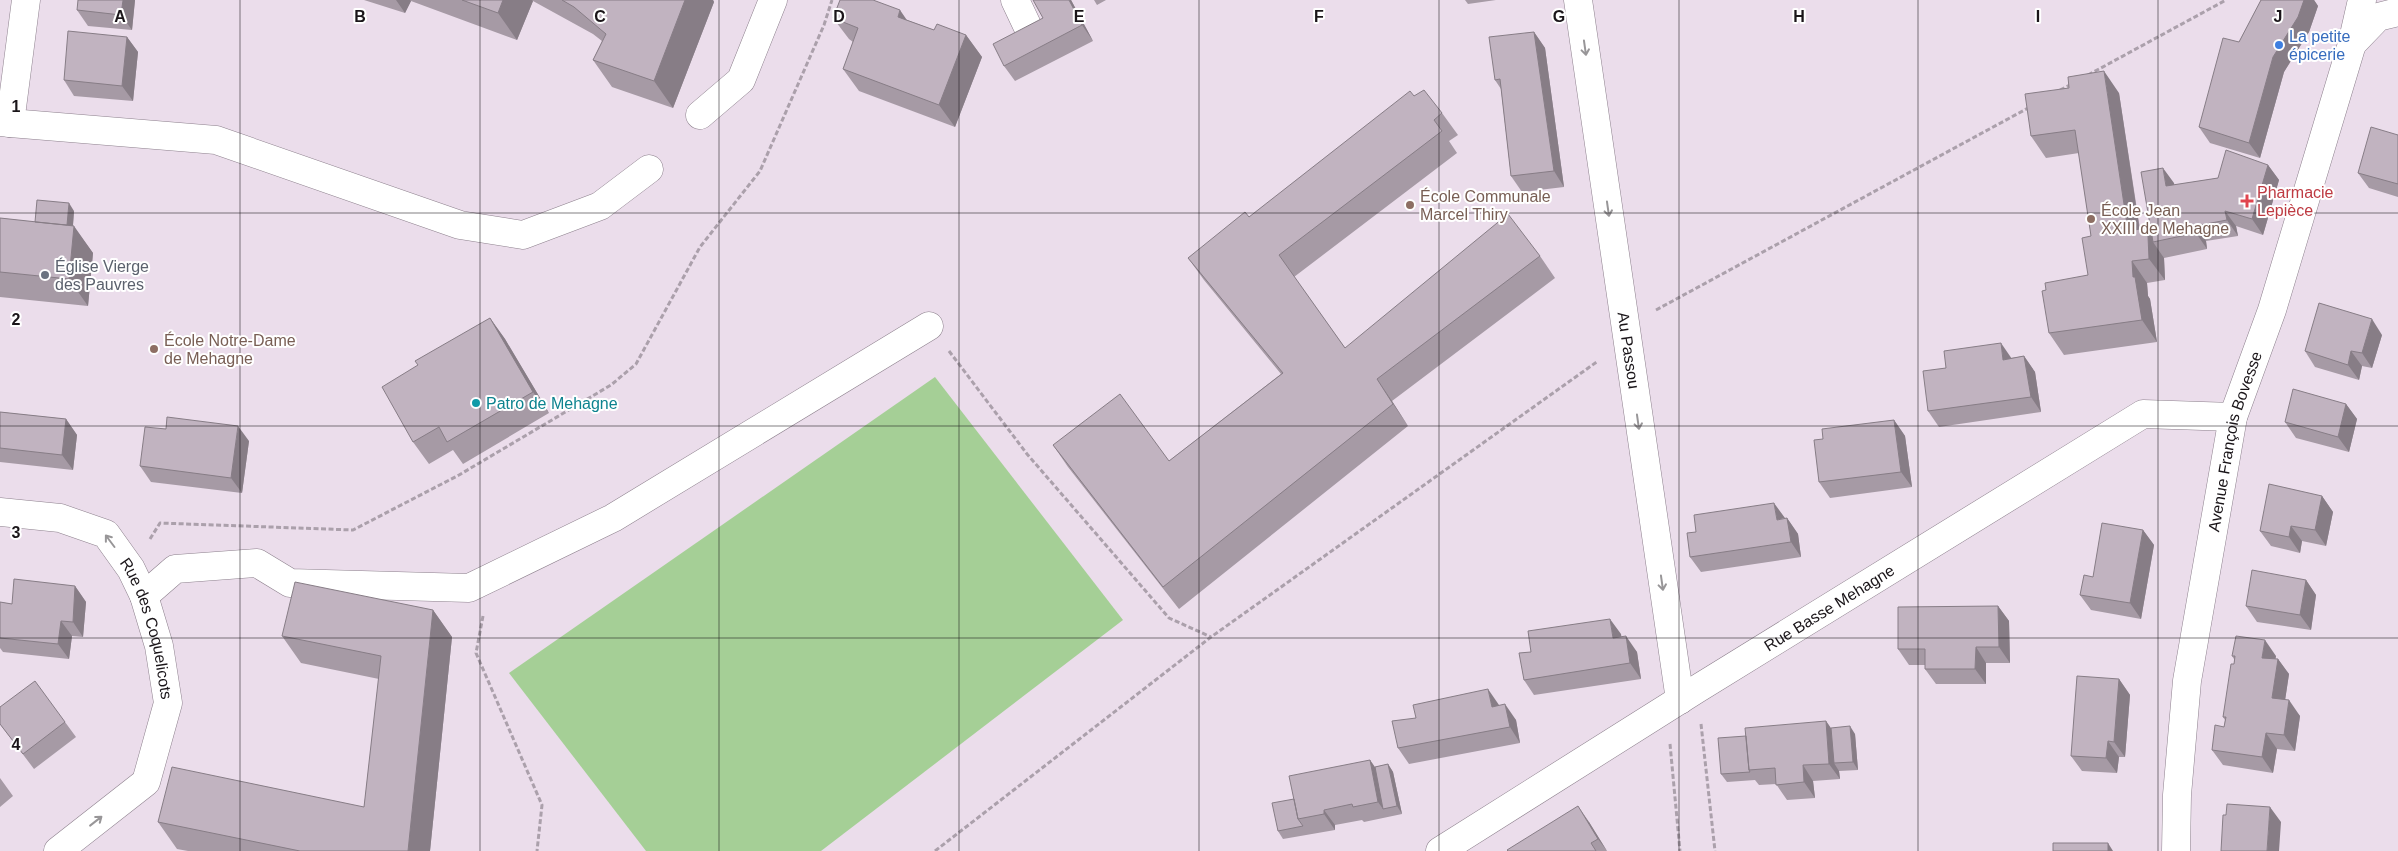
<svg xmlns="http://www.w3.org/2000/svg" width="2398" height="851" viewBox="0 0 2398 851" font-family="Helvetica,sans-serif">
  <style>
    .green { fill: #a5cf96 }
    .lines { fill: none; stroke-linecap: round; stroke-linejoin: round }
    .minor-casing { stroke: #8d808d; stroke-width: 29 }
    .path { stroke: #aba0ab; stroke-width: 3; stroke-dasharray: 5 2.5; stroke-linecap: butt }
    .minor { stroke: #fff; stroke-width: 28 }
    .wall { fill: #a69aa5 }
    .shaded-wall { fill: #877d86 }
    .building { fill: #c1b3c0; stroke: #877d86 }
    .oneway { stroke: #989698 }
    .grid { fill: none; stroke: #1a1519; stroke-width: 1; stroke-opacity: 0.55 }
    .shop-dot { fill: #3f7fe0; stroke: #fff; stroke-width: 2 }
    .health-dot { fill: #e0444e; stroke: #fff; stroke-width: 2 }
    .education-dot { fill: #8d6e63; stroke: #fff; stroke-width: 2 }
    .worship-dot { fill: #6b7280; stroke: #fff; stroke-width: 2 }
    .culture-dot { fill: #0f9aa8; stroke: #fff; stroke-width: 2 }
    .labels { text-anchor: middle; stroke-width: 4; stroke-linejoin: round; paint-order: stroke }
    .shop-label { font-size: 16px; fill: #366cbe; stroke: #fff; text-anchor: start }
    .health-label { font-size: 16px; fill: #be3a42; stroke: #fff; text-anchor: start }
    .education-label { font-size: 16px; fill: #785e54; stroke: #fff; text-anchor: start }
    .worship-label { font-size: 16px; fill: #5b616d; stroke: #fff; text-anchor: start }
    .street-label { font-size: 16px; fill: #1a1519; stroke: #fff }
    .culture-label { font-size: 16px; fill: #0d838f; stroke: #fff; text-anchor: start }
    .grid-label { font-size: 16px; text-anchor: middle; font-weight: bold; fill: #1a1519; stroke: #fff; stroke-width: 4; stroke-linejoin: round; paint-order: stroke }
  </style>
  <rect width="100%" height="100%" fill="#ebddeb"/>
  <!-- green -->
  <path class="green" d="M935,377L1123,620L821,851H646L509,673Z"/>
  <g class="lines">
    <!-- minor casing -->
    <g class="minor-casing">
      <g id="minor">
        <path d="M1015,0L1033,38"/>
        <path id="s1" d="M1578,0L1680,700"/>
        <path d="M2352,44L2378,17L2398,12"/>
        <path d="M700,115L741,80L773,0"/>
        <path d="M0,122L10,123L26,0"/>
        <path d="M10,123L216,140L460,225L523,235L600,206L649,169"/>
        <path id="s2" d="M0,512L60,518L106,534L131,569L144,596L159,646L168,703L146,782L58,851"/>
        <path d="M144,596L175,569L257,563L290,583L469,588L613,518L929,326"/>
        <path id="s3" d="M1440,851L1697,689L2143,414L2233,417"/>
        <path id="s4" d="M2176,851L2177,795L2187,681L2233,417L2272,310L2352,44L2362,0"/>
      </g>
    </g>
    <!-- path -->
    <path class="path" d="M2088,75L2226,0
      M2060,90L2072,84
      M1656,310L2030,107
      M949,351L1027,454L1169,618L1211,637
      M150,539L160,523L353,530L459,475L611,385L636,364L700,247L760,171L824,25L832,0
      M483,616L476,653L542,805L537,851
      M1701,724L1715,851
      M1670,744L1680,851
      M935,851L1211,637L1598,361"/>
    <!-- minor -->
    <use href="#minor" class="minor"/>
  </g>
  <!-- wall -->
  <path class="wall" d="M135,0L132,30L88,26L77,10Z
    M364,0H713L714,2L673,108L612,87L593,60L602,41L593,34L533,1L517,40L411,1L405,13Z
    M1071,0L1093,41L1015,81L1004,66L1043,18Z
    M1094,0H1106L1097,5Z
    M1465,0H1496L1468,4Z
    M2261,0H2314L2318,6L2309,32L2284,72L2260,158L2210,143L2199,127L2239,42Z
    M833,18L907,20L934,30L966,35L982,57L955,127L859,91L843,69L853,42L849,39Z
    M1534,32L1545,48L1564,187L1522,192L1511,176L1501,89L1495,80Z
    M127,37L138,52L133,101L74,96L64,80Z
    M2119,93L2140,229L2147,228L2152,235L2174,183V185L2218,178L2268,165L2279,180L2263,235L2236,226L2238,236L2206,241L2207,249L2164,258L2165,280L2147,283L2148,296L2150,299L2157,342L2064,355L2049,333L2046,290L2088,275L2091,236L2079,153L2046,158L2031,136Z
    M1414,96L1442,113L1458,135L1449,141L1457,153L1294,277L1345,348L1540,256L1555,278L1392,401L1408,426L1179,609L1068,467L1053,445L1169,461L1281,374L1204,280L1188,258L1249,217Z
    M2398,135V197L2369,188L2358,173Z
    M74,211L73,226L93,253L88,306L0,297V218L35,222Z
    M490,318L505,339L549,413L463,464L453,450L429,464L413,442L418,365Z
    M2382,335L2372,368L2362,366L2359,380L2315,367L2305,351Z
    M2024,356L2035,372L2041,412L1939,427L1928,411L2011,358Z
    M2346,404L2357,419L2349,452L2296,438L2285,422Z
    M0,412L66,419L77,435L73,470L0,462Z
    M1894,420L1905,436L1912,487L1830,498L1819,482L1823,439Z
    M249,441L242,493L151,482L140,466Z
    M2322,496L2333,512L2326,546L2302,541L2300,553L2271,546L2260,531Z
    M1787,518L1798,534L1801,557L1701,572L1690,557Z
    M2143,530L2154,545L2141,619L2091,610L2080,595L2093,577Z
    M2306,580L2316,595L2311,630L2257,622L2246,606Z
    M75,586L86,602L83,637L72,636L69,659L3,652L0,648V602L12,604Z
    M1998,606L2009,621L2010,663H1986V684H1936L1925,669V665H1909L1898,649Z
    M433,610L452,637L430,851H188L177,849L158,822L364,807L379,679L301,663L282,636Z
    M1621,634V637L1637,652L1641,679L1534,695L1524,680Z
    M2232,656H2276L2275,659H2278L2289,674L2285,700L2300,716L2295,751L2277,749L2273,773L2223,765L2212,750L2224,727L2225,720L2223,717L2234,664V659Z
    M2119,679L2130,695L2125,757H2119L2117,773L2082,771L2071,756Z
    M1499,705V706L1516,720L1520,743L1409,764L1398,748L1416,718Z
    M0,707L65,722L76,737L34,769L0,724Z
    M1826,721L1831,728L1855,734L1858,770L1839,771L1840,779L1813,781L1815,798L1787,800L1776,784L1759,785L1755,780L1727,782L1721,774Z
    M1370,760L1375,767L1388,764L1393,772L1402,814L1364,822L1362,820L1335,825V830L1283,839L1278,831L1294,799Z
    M0,778L13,796L0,807Z
    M1589,822L1607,851H1508Z"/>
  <!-- shaded-wall -->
  <path class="shaded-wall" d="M123,0H135L132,30L121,15Z
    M396,0H410L411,1L405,13Z
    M503,0H532L533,1L517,40L498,13Z
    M685,0H713L714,2L673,108L654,81Z
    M1069,0H1071L1093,41L1082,25Z
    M2304,0H2314L2318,6L2309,32L2284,72L2260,158L2249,143L2273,57Z
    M900,10L915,32L898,17Z
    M1534,32L1545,48L1564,187L1554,171Z
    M966,35L982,57L955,127L939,105Z
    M127,37L138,52L133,101L122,86Z
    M2104,71L2119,93L2143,252L2128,231Z
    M2268,165L2279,180L2263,235L2252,219Z
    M2163,168L2174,183L2177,201L2166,186Z
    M69,203L74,211L71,250L65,242Z
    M2225,211L2236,226L2238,236L2227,220Z
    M74,226L93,253L88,306L69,279Z
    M2195,226L2206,241L2207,249L2196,233Z
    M2147,228L2156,241L2153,242L2164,258L2165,280L2149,259Z
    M2132,261L2147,283L2148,296L2150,299L2157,342L2142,320L2133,277Z
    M490,318L505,339L549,413L533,392Z
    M2372,319L2382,335L2372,368L2362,353Z
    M2001,343L2012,359L2003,360Z
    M2351,351L2362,366L2359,380L2348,365Z
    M2024,356L2035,372L2041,412L2031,397Z
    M1377,379L1392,401L1408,426L1393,404Z
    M2346,404L2357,419L2349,452L2338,437Z
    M66,419L77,435L73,470L62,455Z
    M1894,420L1905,436L1912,487L1901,472Z
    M238,426L249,441L242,493L231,478Z
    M2322,496L2333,512L2326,546L2315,530Z
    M1774,503L1785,518L1777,520Z
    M1787,518L1798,534L1801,557L1791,542Z
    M2291,526L2302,541L2300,553L2289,537Z
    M2143,530L2154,545L2141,619L2130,603Z
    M2306,580L2316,595L2311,630L2300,615Z
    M75,586L86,602L83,637L73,622Z
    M1998,606L2009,621L2010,663L1999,647Z
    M433,610L452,637L430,851H408Z
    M1610,619L1621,634L1624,654L1613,638Z
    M61,621L72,636L69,659L58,644Z
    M1626,636L1637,652L1641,679L1630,663Z
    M2265,640L2276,656L2273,673L2262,658Z
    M1976,647L1986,663V684L1975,669Z
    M2278,659L2289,674L2283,714L2272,698Z
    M2119,679L2130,695L2125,757L2114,742Z
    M1488,689L1499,705L1503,723L1492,707Z
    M2289,700L2300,716L2295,751L2284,735Z
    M1505,704L1516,720L1520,743L1510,727Z
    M1826,721L1836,736L1834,763L1839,771L1840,779L1829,764Z
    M1850,726L1855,734L1858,770L1853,762Z
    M2266,733L2277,749L2273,773L2262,757Z
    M2108,741L2119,757L2117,773L2106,758Z
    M1370,760L1380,775L1383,809L1378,802Z
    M1388,764L1393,772L1402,814L1397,806Z
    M1803,765L1813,781L1815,798L1804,782Z
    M1578,806L1589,822L1607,851L1598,839Z
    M2270,807L2281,822L2279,851H2267Z
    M1324,810L1335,825V830L1324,814Z
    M2108,843L2113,851H2108Z"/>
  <!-- building -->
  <path class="building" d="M78,0H123L121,15L77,10Z
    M462,0H503L498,13Z
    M562,0H685L654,81L593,60L606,34L574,7Z
    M840,0H873L900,10L898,17L934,30L937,24L966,35L939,105L843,69L858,28L833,18Z
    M1033,0H1069L1082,25L1004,66L993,44L1043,18Z
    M2261,0H2304L2298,17L2273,57L2249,143L2199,127L2223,38L2239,42Z
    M68,31L127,37L122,86L64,80Z
    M1534,32L1554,171L1511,176L1500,79L1495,80L1489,37Z
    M2104,71L2128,231L2147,228L2148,236L2149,259L2132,261L2133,277H2135L2142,320L2049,333L2042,291L2046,290L2045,283L2088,275L2082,238L2091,236L2075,130L2031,136L2025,94L2069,88L2068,77Z
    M1424,90L1442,113L1434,120L1442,131L1279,255L1345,348L1508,214L1540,256L1377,379L1393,404L1163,587L1053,445L1120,394L1169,461L1283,373L1188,258L1245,212L1249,217L1410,91L1414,96Z
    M2371,127L2398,135V184L2358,173Z
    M2226,150L2268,165L2252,219L2225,211L2227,220L2195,226L2196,233L2153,242L2141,172L2163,168L2166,186L2218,178Z
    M37,200L69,203L67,225L35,222Z
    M0,218L74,226L69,279L0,272Z
    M2319,303L2372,319L2362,353L2351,351L2348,365L2305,351Z
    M490,318L533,392L447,442L439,427L413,442L382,387L418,365L415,361Z
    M2001,343L2003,360L2024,356L2031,397L1928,411L1923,371L1946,368L1944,351Z
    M2293,389L2346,404L2338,437L2285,422Z
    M0,412L66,419L62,455L0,448Z
    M167,417L238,426L231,478L140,466L145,427L166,429Z
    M1894,420L1901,472L1819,482L1814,440L1823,439L1822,429Z
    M2269,484L2322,496L2315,530L2291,526L2289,537L2260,531Z
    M1774,503L1777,520L1787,518L1791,542L1690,557L1687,533L1696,532L1694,515Z
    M2102,523L2143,530L2130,603L2080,595L2084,575L2093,577Z
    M2252,570L2306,580L2300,615L2246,606Z
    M14,579L75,586L73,622L61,621L58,644L0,638V602L12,604Z
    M295,582L433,610L408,851H300L158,822L172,767L364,807L381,656L282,636Z
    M1998,606L1999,647H1976L1975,669H1925V649H1898V607Z
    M1610,619L1613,638L1626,636L1630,663L1524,680L1519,653L1531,652L1528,631Z
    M2236,636L2265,640L2262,658L2278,659L2272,698L2289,700L2284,735L2266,733L2262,757L2212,750L2215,725L2224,727L2226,717H2223L2231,664H2234L2235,656H2232Z
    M2077,676L2119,679L2114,742L2108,741L2106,758L2071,756Z
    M35,681L65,722L23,754L0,724V707Z
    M1488,689L1492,707L1505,704L1510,727L1398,748L1392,721L1416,718L1413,705Z
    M1826,721L1829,764L1803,765L1804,782L1776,785L1775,768L1749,770L1745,728Z
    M1850,726L1853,762L1834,763L1831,728Z
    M1746,736L1749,770L1750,772L1721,774L1718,738Z
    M1370,760L1378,802L1353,807L1352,804L1324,810V814L1298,819L1289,776Z
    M1388,764L1397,806L1383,809L1375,767Z
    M1294,799L1298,819L1303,826L1278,831L1272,803Z
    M2227,804L2270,807L2267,851H2221L2223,815H2226Z
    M1578,806L1598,839L1591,843L1596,851H1508L1507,850Z
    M2053,843H2108V851H2053Z"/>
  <!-- one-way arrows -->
  <defs><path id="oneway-shaft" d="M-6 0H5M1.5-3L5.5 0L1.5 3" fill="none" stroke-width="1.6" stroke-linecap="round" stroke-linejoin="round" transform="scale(1.25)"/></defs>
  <g class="oneway">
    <use href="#oneway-shaft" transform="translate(1585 48) rotate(82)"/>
    <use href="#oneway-shaft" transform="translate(1608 209) rotate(82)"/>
    <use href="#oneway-shaft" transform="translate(1638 422) rotate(82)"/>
    <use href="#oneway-shaft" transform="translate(110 541) rotate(-127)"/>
    <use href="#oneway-shaft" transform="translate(1662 583) rotate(82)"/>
    <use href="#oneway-shaft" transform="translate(96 821) rotate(-38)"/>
  </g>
  <!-- grid -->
  <path class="grid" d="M240,0V851M480,0V851M719,0V851M959,0V851M1199,0V851M1439,0V851M1679,0V851M1918,0V851M2158,0V851M0,213H2398M0,426H2398M0,638H2398"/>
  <!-- markers -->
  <circle class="shop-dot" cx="2279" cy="45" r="5"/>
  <path class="health-dot" d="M2244.5 193.5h5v5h5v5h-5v5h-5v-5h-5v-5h5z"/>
  <g class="education-dot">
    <circle cx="1410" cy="205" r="5"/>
    <circle cx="2091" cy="219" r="5"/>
    <circle cx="154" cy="349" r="5"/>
  </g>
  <circle class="worship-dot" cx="45" cy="275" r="5"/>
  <circle class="culture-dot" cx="476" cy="403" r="5"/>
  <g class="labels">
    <!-- shop labels -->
    <g class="shop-label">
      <text x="2289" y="42">La petite<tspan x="2289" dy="18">épicerie</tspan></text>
    </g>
    <!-- health labels -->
    <g class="health-label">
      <text x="2257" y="198">Pharmacie<tspan x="2257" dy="18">Lepièce</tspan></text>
    </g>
    <!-- education labels -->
    <g class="education-label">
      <text x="1420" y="202">École Communale<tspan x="1420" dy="18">Marcel Thiry</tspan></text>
      <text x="2101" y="216">École Jean<tspan x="2101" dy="18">XXIII de Mehagne</tspan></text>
      <text x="164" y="346">École Notre-Dame<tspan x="164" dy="18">de Mehagne</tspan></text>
    </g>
    <!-- worship labels -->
    <g class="worship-label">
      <text x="55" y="272">Église Vierge<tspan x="55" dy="18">des Pauvres</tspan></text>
    </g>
    <!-- street labels -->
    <g class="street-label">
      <text dy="6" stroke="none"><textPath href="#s1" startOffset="354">Au Passou</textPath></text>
      <text dy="6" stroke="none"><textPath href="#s4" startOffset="415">Avenue François Bovesse</textPath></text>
      <text dy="6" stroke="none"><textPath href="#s3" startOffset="459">Rue Basse Mehagne</textPath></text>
      <text dy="6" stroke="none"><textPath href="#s2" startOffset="214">Rue des Coquelicots</textPath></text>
    </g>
    <!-- culture labels -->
    <g class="culture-label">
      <text x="486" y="409">Patro de Mehagne</text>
    </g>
  </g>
  <g class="grid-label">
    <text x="120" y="22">A</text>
    <text x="360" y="22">B</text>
    <text x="600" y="22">C</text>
    <text x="839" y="22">D</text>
    <text x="1079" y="22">E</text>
    <text x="1319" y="22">F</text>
    <text x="1559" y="22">G</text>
    <text x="1799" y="22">H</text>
    <text x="2038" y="22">I</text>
    <text x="2278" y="22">J</text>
    <text x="16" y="112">1</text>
    <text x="16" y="325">2</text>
    <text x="16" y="538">3</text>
    <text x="16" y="750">4</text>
  </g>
</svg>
